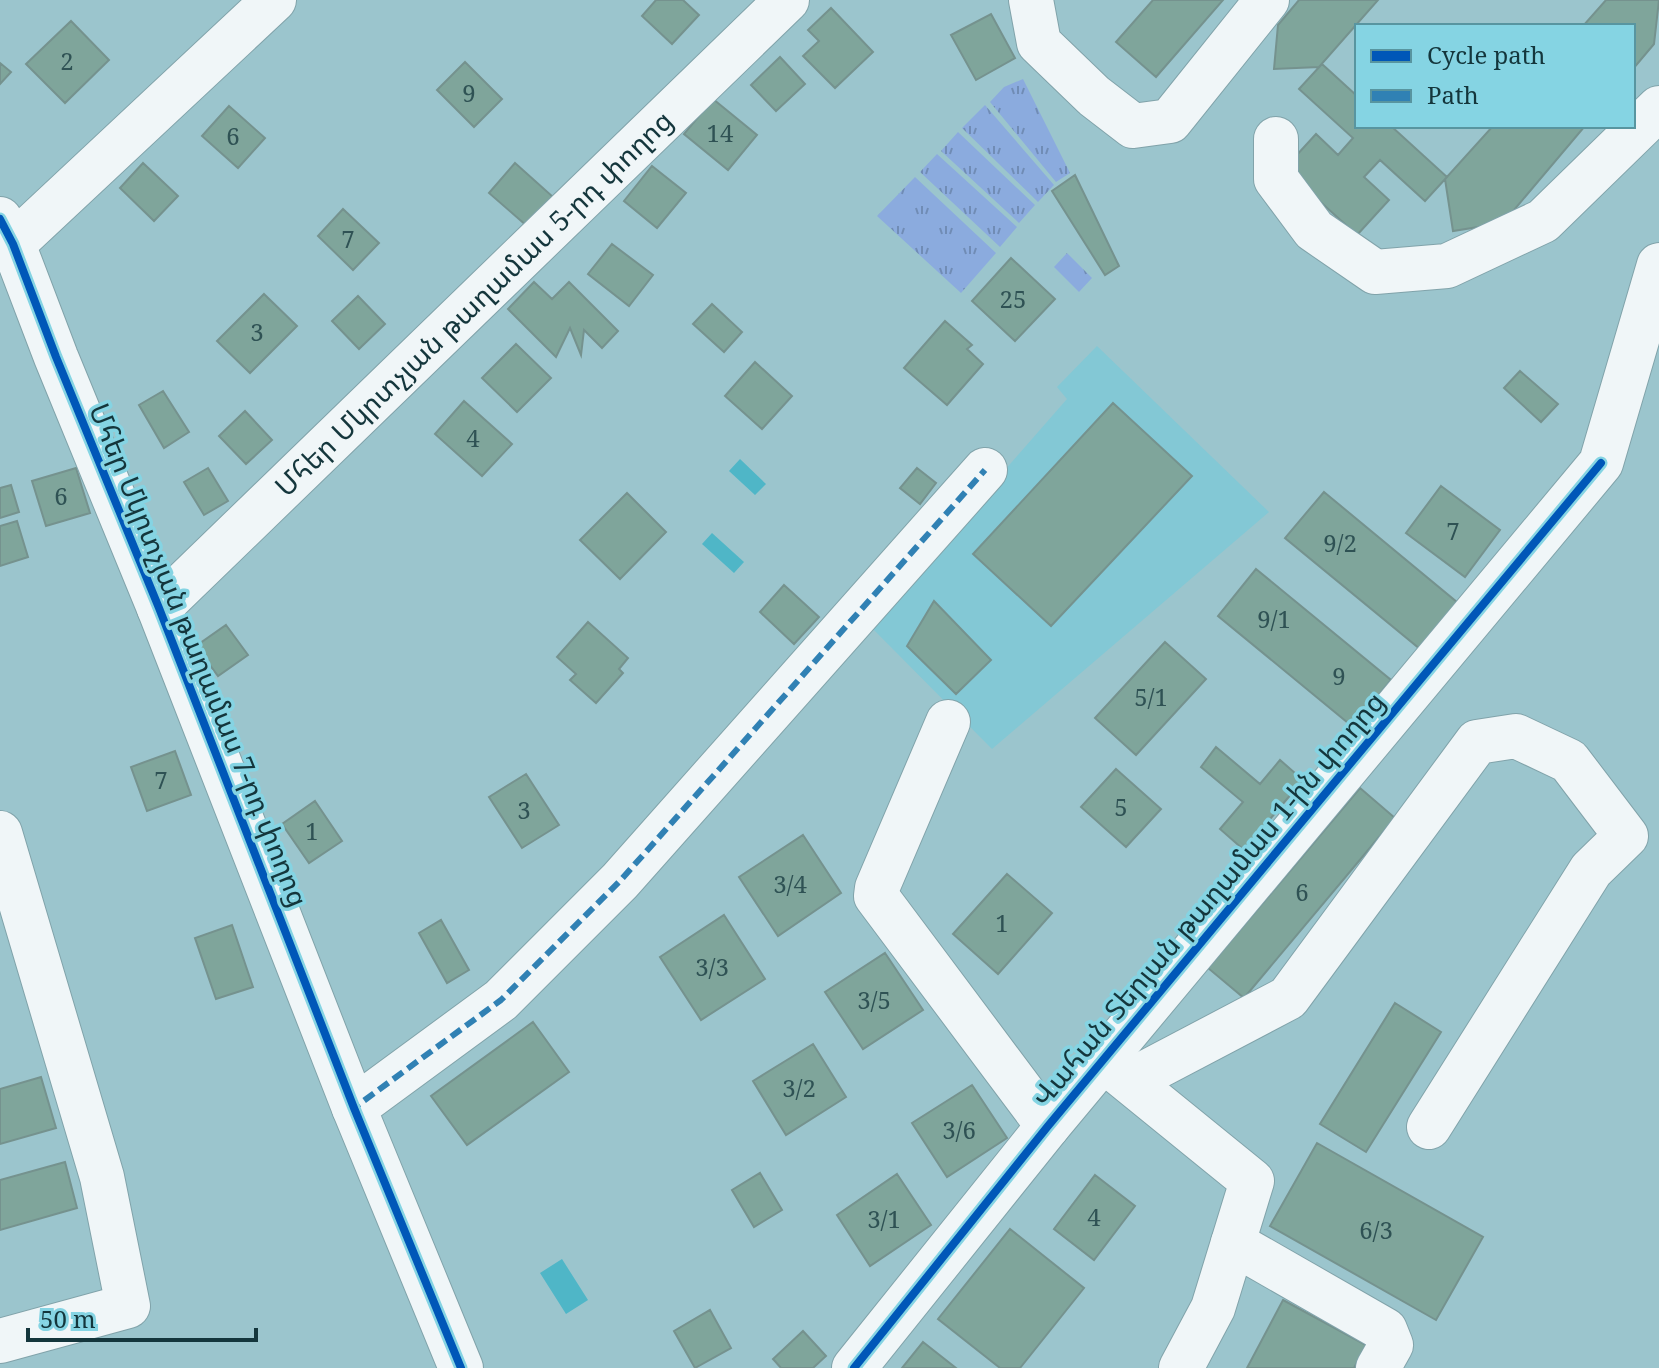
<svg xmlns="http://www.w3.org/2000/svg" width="1659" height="1368" viewBox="0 0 1659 1368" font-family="'Noto Serif','Noto Sans Armenian',serif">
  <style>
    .built { fill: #83c8d5 }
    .grass { fill: url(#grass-tufts) }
    .water { fill: #4fb6c7 }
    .building { fill: #7fa59b; stroke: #75928e; stroke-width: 2 }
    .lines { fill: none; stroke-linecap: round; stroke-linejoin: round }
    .minor-casing { stroke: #81a3aa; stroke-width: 46 }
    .minor { stroke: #f0f6f8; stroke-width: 44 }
    .quiet { stroke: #3081b4; stroke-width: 6; stroke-dasharray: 12 6; stroke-linecap: butt }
    .cycleway-casing { stroke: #85d4e3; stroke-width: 13 }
    .cycleway { stroke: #0057b8; stroke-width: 8 }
    .labels { text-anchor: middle; stroke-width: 7; stroke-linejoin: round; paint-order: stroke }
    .number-label { font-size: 24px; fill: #2f5254 }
    .street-label { font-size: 28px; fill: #14363c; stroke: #85d4e3 }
  </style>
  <defs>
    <pattern id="grass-tufts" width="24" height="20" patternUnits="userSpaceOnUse" patternTransform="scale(2)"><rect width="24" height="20" fill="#8babde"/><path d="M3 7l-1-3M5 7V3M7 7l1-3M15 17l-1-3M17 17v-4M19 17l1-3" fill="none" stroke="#708cb5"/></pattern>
  </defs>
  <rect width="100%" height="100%" fill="#9bc5cd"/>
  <!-- built -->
  <path class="built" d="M1097,346L1269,512L992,749L869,625L1067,399L1057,387Z"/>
  <!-- grass -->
  <path class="grass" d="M1023,79L1070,173L1056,182L990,102L1004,87Z
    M985,105L1054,185L1038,202L962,128Z
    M958,132L1035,205L1019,223L941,151Z
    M937,154L1017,227L1000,247L920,172Z
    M915,177L996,253L961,293L877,216Z
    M1067,253L1092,278L1079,292L1054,267Z"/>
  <!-- water -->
  <path class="water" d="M740,459L766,484L755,495L729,471Z
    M712,533L744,562L734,573L702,544Z
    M562,1259L588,1300L566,1314L540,1273Z"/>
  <!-- building -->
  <path class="building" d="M656,0H683L699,15L672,44L642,16Z
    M1153,0H1223L1156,77L1116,42Z
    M1299,0H1378L1319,67L1274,69L1278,25Z
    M1606,0H1659L1654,44L1633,69V26H1583Z
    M831,8L873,52L835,88L803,56L819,41L808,30Z
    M991,14L1015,58L976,80L951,35Z
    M71,21L109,60L65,103L26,64Z
    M780,57L805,84L776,111L751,85Z
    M465,62L502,99L474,127L437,90Z
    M0,63L11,72L0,84Z
    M1322,64L1357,96V126H1391L1447,177L1425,201L1380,160L1364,177L1389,200L1357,235L1284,169L1316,134L1338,155L1353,138L1299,89Z
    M713,99L757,135L728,170L684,134Z
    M229,106L265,138L238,168L202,136Z
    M1493,126H1585L1503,223L1453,231L1445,179Z
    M143,163L178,196L154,221L120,188Z
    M515,163L553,197L527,226L489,193Z
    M652,166L686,193L657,228L624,201Z
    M1075,175L1119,266L1105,275L1052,191Z
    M343,209L379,243L353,270L318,236Z
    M612,244L653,275L629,306L588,274Z
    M1011,258L1055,299L1015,341L972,301Z
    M534,282L552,299L569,282L618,331L602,348L584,330L581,355L570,328L556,357L508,309Z
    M264,294L297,326L250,373L217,341Z
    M358,296L385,324L359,349L332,321Z
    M712,304L742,332L724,352L693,324Z
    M945,321L972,345L967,349L983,364L947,405L904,368Z
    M516,344L551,378L517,412L482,378Z
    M755,362L792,396L762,429L725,396Z
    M1520,371L1558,404L1541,422L1504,388Z
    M163,391L189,432L164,448L139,405Z
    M464,401L512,444L482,476L435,434Z
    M1113,403L1192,476L1051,626L973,554Z
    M245,411L272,440L246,464L219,436Z
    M76,468L90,513L46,526L32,481Z
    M208,468L228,501L204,515L184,482Z
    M917,468L936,483L920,504L900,488Z
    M11,485L19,512L0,518V488Z
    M1441,486L1500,530L1465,577L1406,533Z
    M1324,492L1458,603L1420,649L1285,538Z
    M627,493L666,532L620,579L580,540Z
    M17,521L28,557L0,566V526Z
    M1256,569L1391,680L1353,727L1218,616Z
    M784,585L819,617L794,644L760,612Z
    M934,601L991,660L956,694L907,646Z
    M588,622L628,658L619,669L623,673L596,703L570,680L576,674L557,657Z
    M226,625L248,655L218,676L196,646Z
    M1165,642L1206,679L1136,755L1095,718Z
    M1216,747L1260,784L1280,760L1303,780L1244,850L1220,829L1243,802L1201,767Z
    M175,751L191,795L147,811L131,767Z
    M1116,769L1161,809L1126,847L1081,807Z
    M526,774L559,825L522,848L489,797Z
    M1360,788L1395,818L1244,998L1208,968Z
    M315,801L342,841L309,863L282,824Z
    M803,835L841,893L778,936L739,877Z
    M1007,874L1052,913L998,974L953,934Z
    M724,915L765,979L701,1020L660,957Z
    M441,920L469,970L447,983L419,933Z
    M232,925L253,987L216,999L195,938Z
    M885,953L923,1010L863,1049L825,992Z
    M1395,1003L1441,1032L1366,1152L1320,1124Z
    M533,1022L569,1072L467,1145L431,1096Z
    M813,1044L846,1097L786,1135L753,1081Z
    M41,1077L56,1128L0,1144V1089Z
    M972,1085L1007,1138L947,1177L912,1123Z
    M1317,1143L1483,1237L1436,1320L1270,1226Z
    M65,1162L77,1208L0,1230V1180Z
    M760,1173L782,1210L754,1227L732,1190Z
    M897,1174L931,1225L870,1266L837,1215Z
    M1095,1175L1135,1206L1094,1260L1054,1229Z
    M1010,1229L1084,1288L1020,1368H1000L938,1319Z
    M1283,1300L1366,1345L1354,1368H1247Z
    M710,1310L731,1348L695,1368L674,1331Z
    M803,1331L826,1356L813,1368H781L773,1359Z
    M923,1342L956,1368H902Z"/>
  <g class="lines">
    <!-- minor casing -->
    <g class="minor-casing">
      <g id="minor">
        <path d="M1031,0L1039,43L1094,96L1133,126L1170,121L1267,0"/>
        <path d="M1276,139V179L1314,230L1375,272L1447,266L1543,221L1659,108"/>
        <path d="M0,219L13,244L56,357L159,608L354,1108L461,1368"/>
        <path d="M13,244L274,0"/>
        <path id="s1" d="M159,608L787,0"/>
        <path d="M948,722L877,888L876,896L1048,1126"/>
        <path d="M0,833L102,1177L128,1306L0,1341"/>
        <path d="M1108,1064L1252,1181L1213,1308L1181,1368"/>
        <path d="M1130,1081L1288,998L1477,742L1516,736L1569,761L1626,836L1591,870L1429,1127"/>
        <path d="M354,1108L501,1000L620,881L985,470"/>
        <path d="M1233,1243L1385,1330L1391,1345L1378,1368"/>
        <path d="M854,1368L1048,1126L1601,463L1659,265"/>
      </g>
    </g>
    <!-- minor -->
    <use href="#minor" class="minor"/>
    <!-- quiet -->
    <path class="quiet" d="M356,1113L354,1108L501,1000L620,881L985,470"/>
    <!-- cycleway casing -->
    <g class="cycleway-casing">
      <path id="cycleway" d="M0,219L13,244L56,357L159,608L354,1108L461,1368
        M854,1368L1048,1126L1601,463"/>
    </g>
    <!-- cycleway -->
    <use href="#cycleway" class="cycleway"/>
  </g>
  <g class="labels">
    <!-- number labels -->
    <g class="number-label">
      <text x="67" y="70">2</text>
      <text x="469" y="102">9</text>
      <text x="720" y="142">14</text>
      <text x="233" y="145">6</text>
      <text x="348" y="248">7</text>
      <text x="1013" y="308">25</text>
      <text x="257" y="341">3</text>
      <text x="473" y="447">4</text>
      <text x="61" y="505">6</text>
      <text x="1453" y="540">7</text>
      <text x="1340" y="552">9/2</text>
      <text x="1274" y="628">9/1</text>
      <text x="1339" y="685">9</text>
      <text x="1151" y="706">5/1</text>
      <text x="161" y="789">7</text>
      <text x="1121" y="816">5</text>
      <text x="524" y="819">3</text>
      <text x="312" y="840">1</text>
      <text x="790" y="893">3/4</text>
      <text x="1302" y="901">6</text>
      <text x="1002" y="932">1</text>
      <text x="712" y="976">3/3</text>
      <text x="874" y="1009">3/5</text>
      <text x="799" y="1097">3/2</text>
      <text x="959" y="1139">3/6</text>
      <text x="1094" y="1226">4</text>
      <text x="884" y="1228">3/1</text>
      <text x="1376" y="1239">6/3</text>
    </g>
    <!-- street labels -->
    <g class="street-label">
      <text dy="10" stroke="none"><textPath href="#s1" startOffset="438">Մհեր Մկրտչյան թաղամաս 5-րդ փողոց</textPath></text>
      <text transform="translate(199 655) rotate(68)" y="10">Մհեր Մկրտչյան թաղամաս 7-րդ փողոց</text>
      <text transform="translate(1208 899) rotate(-50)" y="10">Վահան Տերյան թաղամաս 1-ին փողոց</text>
    </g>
  </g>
  <!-- legend -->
  <rect x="1355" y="24" width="280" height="104" fill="#85d4e3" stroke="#5895a0" stroke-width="2"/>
  <rect x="1371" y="50" width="40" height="12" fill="#0057b8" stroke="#5895a0" stroke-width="2"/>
  <text x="1427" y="64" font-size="24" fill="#14363c">Cycle path</text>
  <rect x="1371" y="90" width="40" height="12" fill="#3081b4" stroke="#5895a0" stroke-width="2"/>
  <text x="1427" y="104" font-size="24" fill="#14363c">Path</text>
  <!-- scale -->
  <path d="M28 1328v12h228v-12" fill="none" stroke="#14363c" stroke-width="4"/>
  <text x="40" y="1328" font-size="24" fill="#14363c" stroke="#85d4e3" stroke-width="6" paint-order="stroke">50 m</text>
</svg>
